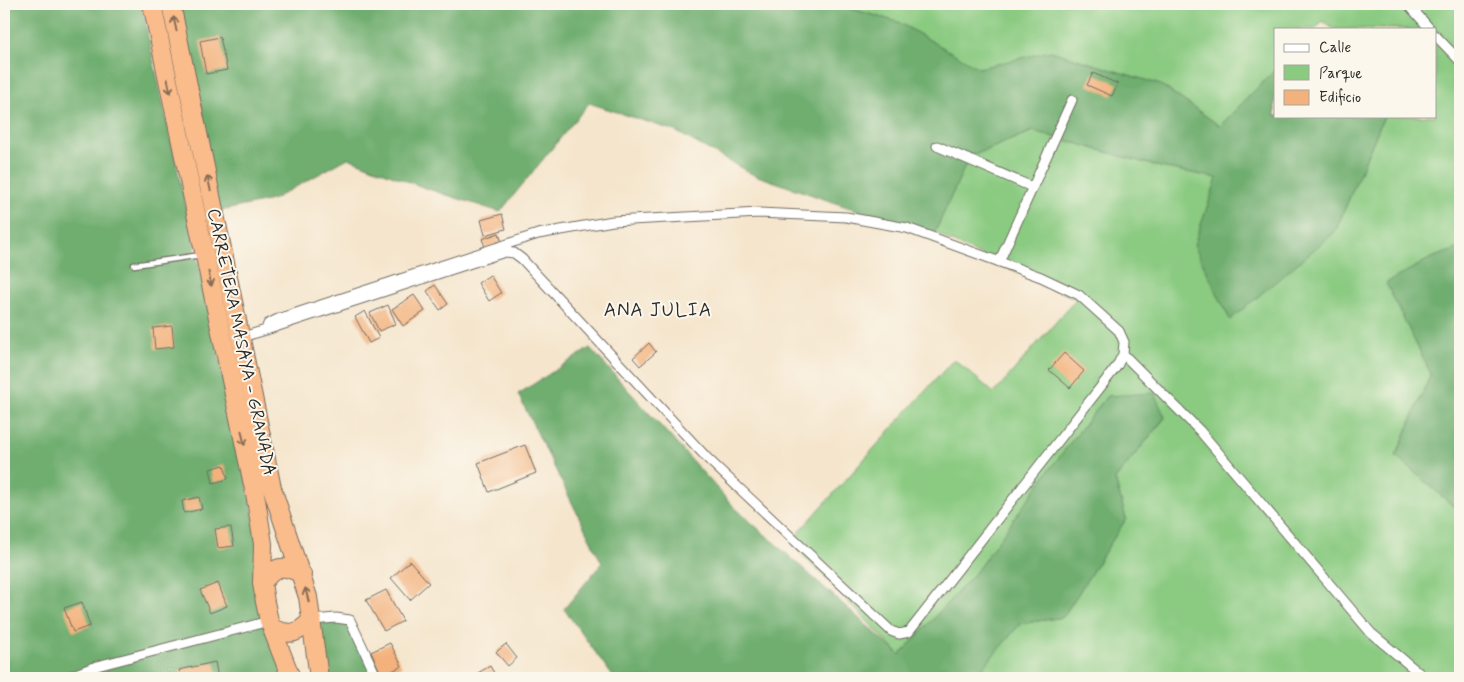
<svg xmlns="http://www.w3.org/2000/svg" width="1464" height="682" viewBox="0 0 1464 682" font-family="Mynerve,sans-serif">
  <style>
    .green { fill: #8aca81; stroke: #5a7a56 }
    .forest { fill: #6fae6f; stroke: #4d6c4d }
    .building { fill: #f3b17b }
    .lines { fill: none; stroke-linecap: round; stroke-linejoin: round }
    .lane-casing { stroke: #726c63; stroke-width: 7 }
    .street-casing { stroke: #726c63; stroke-width: 11 }
    .highway-casing { stroke: #726c63; stroke-width: 20 }
    .lane { stroke: #fff; stroke-width: 4.5 }
    .street { stroke: #fff; stroke-width: 9 }
    .highway { stroke: #fabc8b; stroke-width: 18 }
    .oneway { stroke: #886c56 }
    .labels { text-anchor: middle; stroke-width: 4; stroke-linejoin: round; paint-order: stroke }
    .street-label { font-size: 18px; fill: #2b2b2b; stroke: #fbf7ec }
    .neighbourhood-label { font-size: 19px; letter-spacing: 1px; fill: #2b2b2b; stroke: #fbf7ec }
  </style>
  <rect width="100%" height="100%" fill="#fbf7ec"/>
  <filter id="ink" filterUnits="userSpaceOnUse"><feTurbulence type="fractalNoise" baseFrequency=".02" numOctaves="2"/><feDisplacementMap in="SourceGraphic" scale="10" xChannelSelector="R" yChannelSelector="G"/><feConvolveMatrix kernelMatrix="1 2 1 2 8 2 1 2 1" color-interpolation-filters="sRGB"/></filter>
  <filter id="wash" filterUnits="userSpaceOnUse"><feTurbulence type="fractalNoise" baseFrequency=".0096" numOctaves="4" result="noise"/><feDisplacementMap in="SourceGraphic" scale="20" xChannelSelector="R" yChannelSelector="G"/><feGaussianBlur stdDeviation="1.12" result="paint"/><feColorMatrix in="noise" values="0 0 0 0 0 0 0 0 0 0 0 0 0 0 0 0 0 1.4 0 .05"/><feComposite in="paint" operator="in"/></filter>
  <g filter="url(#wash)">
    <rect width="100%" height="100%" fill="#f5e5cc"/>
    <!-- green -->
    <path class="green" d="M833,4H1460V248L1431,258L1387,284L1431,374L1396,456L1460,512V678H974L1020,624L1063,617L1126,519L1115,479L1165,418L1107,396L1049,470L975,573L900,655L790,542L954,359L994,393L1076,299L952,242L935,232L969,157L1033,131L1156,166L1218,178L1194,245L1335,232L1384,116H1435V29H1333L1323,21L1316,29H1275V70L1220,126L1161,85L1051,51L979,69L898,22Z"/>
    <!-- forest -->
    <path class="forest" d="M4,4H141L253,511L269,621L291,678H4Z
      M171,4H833L898,22L979,68L1051,51L1161,85L1220,126L1275,70V116H1384L1335,232L1230,320L1194,245L1217,178L1156,166L1033,131L969,157L935,232L847,207L752,174L675,131L589,103L500,212L425,188L348,158L272,200L215,212Z
      M1460,248V512L1396,456L1431,374L1386,283L1431,258Z
      M590,348L734,507L900,655L975,573L1049,470L1107,396L1154,393L1165,417L1115,479L1126,519L1063,617L1020,624L974,678H614L564,609L602,563L518,394Z
      M312,620H350L377,678H319Z"/>
    <g id="blocks">
      <!-- building -->
      <path class="building" d="M220,37L227,70L206,74L200,41Z
        M1093,73L1118,84L1112,96L1087,85Z
        M502,214L506,229L485,235L481,220Z
        M499,233L502,243L486,249L482,239Z
        M490,275L501,293L489,301L478,283Z
        M435,285L448,304L440,310L427,291Z
        M414,295L425,311L403,326L392,309Z
        M388,305L396,324L379,331L370,313Z
        M365,311L379,338L369,343L355,317Z
        M172,326L174,347L155,349L153,328Z
        M649,343L656,352L640,366L633,358Z
        M1064,353L1084,371L1070,388L1049,370Z
        M525,445L536,473L489,492L478,463Z
        M224,465L228,479L213,483L210,469Z
        M199,497L202,509L184,513L182,501Z
        M231,527L234,546L218,548L215,529Z
        M410,561L429,583L410,600L391,578Z
        M218,583L227,606L210,613L200,590Z
        M386,590L403,621L384,631L366,600Z
        M82,602L90,626L73,632L64,608Z
        M390,643L402,666L382,676L371,652Z
        M506,644L517,658L508,666L496,652Z
        M215,662L218,678H181L179,670Z
        M490,666L497,678H478L476,674Z"/>
    </g>
  </g>
  <g filter="url(#ink)">
    <use href="#blocks" fill-opacity="0" stroke="#726c63" stroke-width="1"/>
    <g class="lines">
      <!-- lane casing -->
      <g class="lane-casing">
        <path id="lane" d="M134,265L201,255"/>
      </g>
      <!-- street casing -->
      <g class="street-casing">
        <path id="street" d="M1408,4L1430,29
          M1435,35L1460,61
          M937,146L1032,187
          M999,262L1072,100
          M242,337L266,330L505,252L514,253L522,259L708,459L891,631L899,634L909,632L1117,366L1123,354L1124,342L1119,331L1079,295L1041,277L907,228L846,217L759,213L613,221L538,234L278,319L268,324L266,330
          M1123,354L1200,431L1371,633L1425,678
          M312,620L336,618L350,620L377,678
          M65,678L97,666L269,621"/>
      </g>
      <!-- highway casing -->
      <g class="highway-casing">
        <path id="highway" d="M152,4L256,499L263,544L262,583L265,602L269,621L291,678
          M171,4L272,488L308,597L319,678
          M262,583C277,565 281,564 302,574
          M272,628C291,637 298,633 312,620"/>
      </g>
      <!-- lane -->
      <use href="#lane" class="lane"/>
      <!-- street -->
      <use href="#street" class="street"/>
      <!-- highway -->
      <use href="#highway" class="highway"/>
    </g>
    <!-- one-way arrows -->
    <defs><path id="oneway-shaft" d="M-6 0H5M1.5-3L5.5 0L1.5 3" fill="none" stroke-width="1.6" stroke-linecap="round" stroke-linejoin="round" transform="scale(1.25)"/></defs>
    <g class="oneway">
      <use href="#oneway-shaft" transform="translate(175 24) rotate(-102)"/>
      <use href="#oneway-shaft" transform="translate(169 86) rotate(78)"/>
      <use href="#oneway-shaft" transform="translate(209 183) rotate(-102)"/>
      <use href="#oneway-shaft" transform="translate(210 279) rotate(78)"/>
      <use href="#oneway-shaft" transform="translate(243 438) rotate(78)"/>
      <use href="#oneway-shaft" transform="translate(307 595) rotate(-104)"/>
    </g>
  </g>
  <g class="labels">
    <!-- street labels -->
    <g class="street-label">
      <text transform="translate(242 342) rotate(78)" y="6">CARRETERA MASAYA - GRANADA</text>
    </g>
    <!-- neighbourhood labels -->
    <g class="neighbourhood-label">
      <text x="658" y="316">ANA JULIA</text>
    </g>
  </g>
  <!-- margin -->
  <rect width="1464" height="682" fill="none" stroke="#fbf7ec" stroke-width="20"/>
  <!-- legend -->
  <rect x="1274" y="28" width="162" height="90" fill="#fbf7ec" stroke="#a8a59f"/>
  <rect x="1284" y="44" width="25" height="8" fill="#ffffff" stroke="#a8a59f"/>
  <text x="1319" y="52" font-size="15" fill="#2b2b2b">Calle</text>
  <rect x="1284" y="65" width="25" height="15" fill="#8aca81" stroke="#a8a59f"/>
  <text x="1319" y="78" font-size="15" fill="#2b2b2b">Parque</text>
  <rect x="1284" y="90" width="25" height="15" fill="#f3b17b" stroke="#a8a59f"/>
  <text x="1319" y="102" font-size="15" fill="#2b2b2b">Edificio</text>
</svg>
